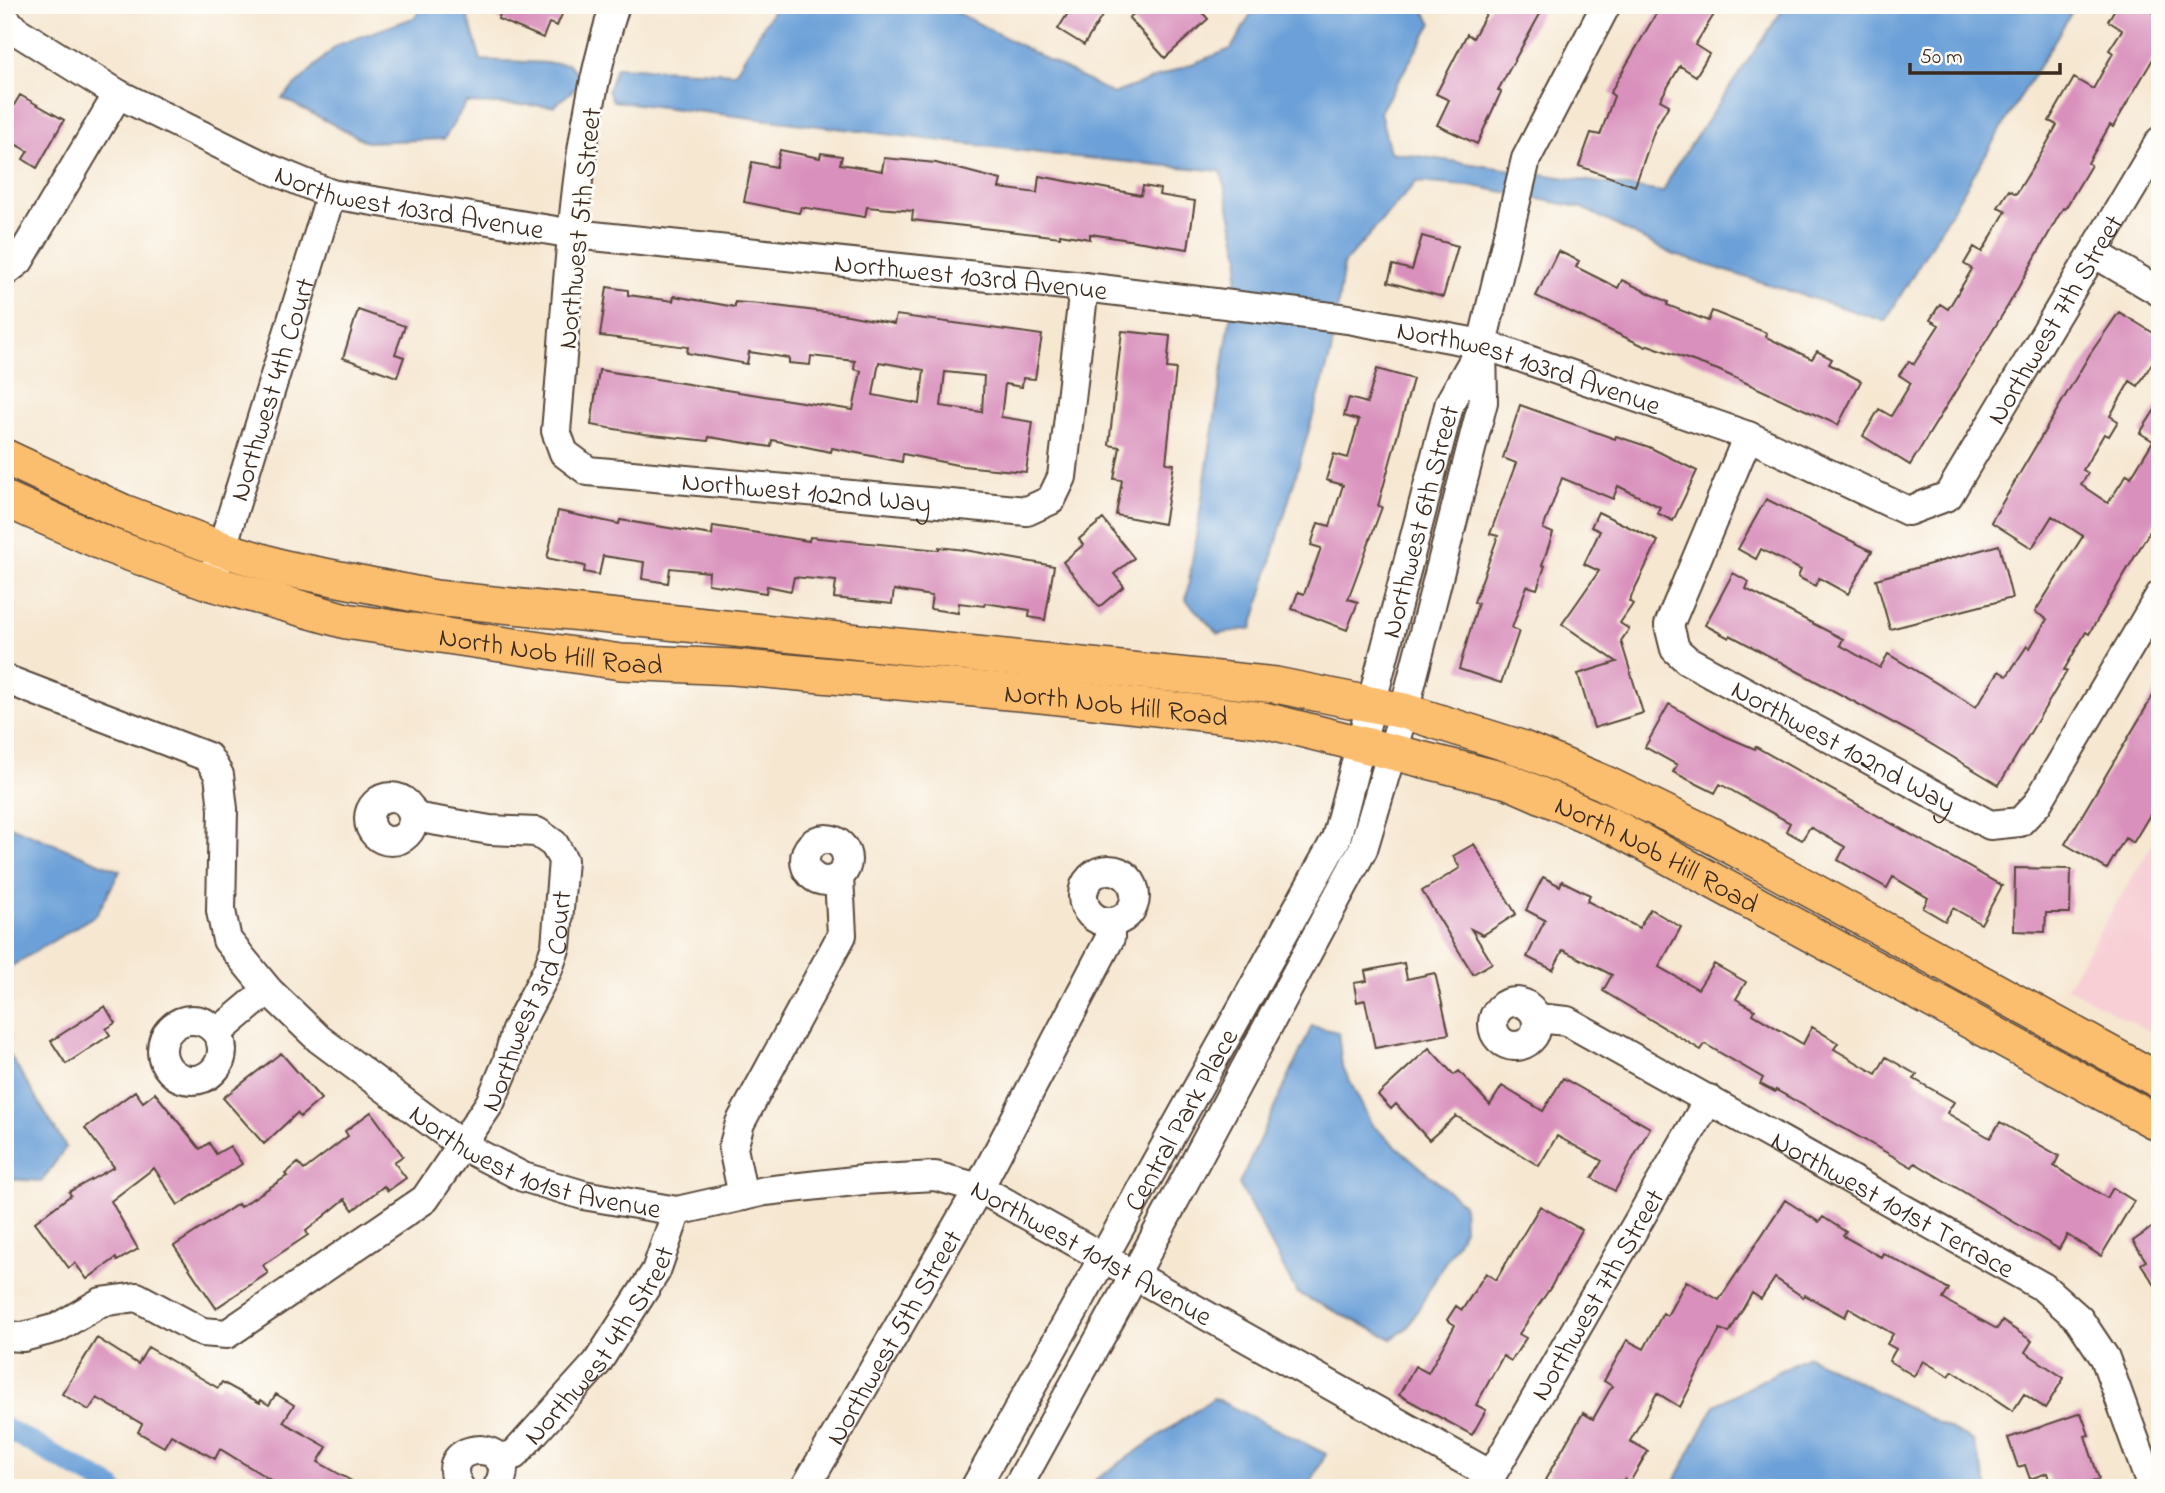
<svg xmlns="http://www.w3.org/2000/svg" width="2165" height="1493" viewBox="0 0 2165 1493" font-family="'Indie Flower',sans-serif">
  <style>
    .built { fill: #f7cfd5 }
    .water { fill: #6ca0d8; stroke: #54657b; stroke-width: 2 }
    .lines { fill: none; stroke-linecap: round; stroke-linejoin: round }
    .canal { stroke: #6ca0d8; stroke-width: 21 }
    .building { fill: #d990bc; fill-rule: evenodd }
    .minor-casing { stroke: #574639; stroke-width: 32 }
    .major-casing { stroke: #574639; stroke-width: 38 }
    .minor { stroke: #fff; stroke-width: 28 }
    .major { stroke: #fbbd6e; stroke-width: 35 }
    .labels { text-anchor: middle; stroke-width: 6; stroke-linejoin: round; paint-order: stroke }
    .street-label { font-size: 28px; fill: #3b2a1e; stroke: #fdfcf7 }
  </style>
  <rect width="100%" height="100%" fill="#fdfcf7"/>
  <filter id="ink" filterUnits="userSpaceOnUse"><feTurbulence type="fractalNoise" baseFrequency=".0143" numOctaves="2"/><feDisplacementMap in="SourceGraphic" scale="14" xChannelSelector="R" yChannelSelector="G"/><feConvolveMatrix kernelMatrix="1 2 1 2 8 2 1 2 1" color-interpolation-filters="sRGB"/></filter>
  <filter id="wash" filterUnits="userSpaceOnUse"><feTurbulence type="fractalNoise" baseFrequency=".00686" numOctaves="4" result="noise"/><feDisplacementMap in="SourceGraphic" scale="28" xChannelSelector="R" yChannelSelector="G"/><feGaussianBlur stdDeviation="1.57" result="paint"/><feColorMatrix in="noise" values="0 0 0 0 0 0 0 0 0 0 0 0 0 0 0 0 0 1.4 0 .05"/><feComposite in="paint" operator="in"/></filter>
  <g filter="url(#wash)">
    <rect width="100%" height="100%" fill="#f6e7d1"/>
    <!-- built -->
    <path class="built" d="M2160,832V1037L2066,987Z"/>
    <!-- water -->
    <path class="water" d="M423,5H469L467,14L481,60L569,64L580,77L577,87L554,106L466,103L444,139L367,142L282,98L337,45L416,17Z
      M776,5H943L1113,94L1231,49L1256,5H1419L1432,23L1380,112L1390,152L1663,192L1674,169L1786,5H2076L1885,321L1672,254L1583,208L1479,187L1416,182L1344,263L1331,353L1252,628L1218,634L1186,600L1240,257L1221,171L1065,156L613,101L608,91L616,67L735,73Z
      M5,824L120,871L97,914L5,970Z
      M1312,1026L1338,1032L1342,1066L1372,1125L1463,1204L1464,1229L1408,1327L1392,1339L1297,1293L1239,1184Z
      M5,1047L66,1147L42,1181L5,1179Z
      M1808,1356L1973,1441L1988,1488H1671L1715,1405Z
      M1214,1398L1326,1454L1308,1488H1090L1095,1480Z"/>
    <g class="lines">
      <!-- canal -->
      <path class="canal" d="M5,1428L113,1488"/>
    </g>
    <g id="blocks">
      <!-- building -->
      <path class="building" d="M504,5H566L557,26L549,23L543,38L498,19Z
        M1073,5H1109L1084,45L1058,29Z
        M1143,5H1196L1208,19L1165,58L1129,18Z
        M1491,5H1545L1498,90L1501,92L1477,144L1437,125L1449,100L1436,94L1467,34L1473,38Z
        M1661,5H1720L1695,45L1709,54L1696,76L1680,66L1660,100L1669,105L1655,129L1635,186L1579,166L1591,133L1600,135L1614,96L1610,93Z
        M2117,5H2140L2160,17V47L2113,127L2110,125L2088,163L2091,165L2081,182L2065,209L2063,208L2009,304L1910,465L1863,436L1879,409L1891,416L1911,383L1899,375L1909,361L1914,364L1939,325L1930,320L1940,304L1948,309L1972,269L1964,264L1974,247L1982,252L2006,211L1998,207L2009,190L2016,194L2041,154L2057,125L2049,121L2074,78L2093,89L2113,53L2109,50L2122,30L2108,21Z
        M20,95L64,120L37,168L23,159L28,151L5,139V120Z
        M780,150L820,158L821,153L842,156L840,164L882,171L884,158L936,163L1001,180L999,188L1037,193L1039,176L1141,195L1143,186L1160,189L1159,195L1195,201L1188,249L1090,234V239L1060,234V237L912,220L913,211L867,207L865,217L801,207L799,213L744,202L752,162L776,167Z
        M1422,236L1458,246L1443,297L1388,282L1393,265L1412,270Z
        M1558,251L1579,261L1576,267L1618,288L1622,280L1668,302L1667,305L1708,321L1712,311L1767,333L1766,337L1812,359L1817,351L1832,359L1829,364L1861,381L1838,425L1718,370L1648,345L1646,347L1536,296Z
        M607,287L628,290V295L673,301L674,296L735,307V302L760,304L848,315L894,324L896,315L1042,335L1035,379L1023,378L1022,387L1005,384L1001,417L1033,422L1026,472L962,466L903,454L902,462L832,448L831,452L772,440L771,447L709,437L708,441L644,434L591,425L599,370L853,410L861,371L854,369L855,361L811,356L810,365L789,363V358L749,352L747,364L687,353L688,347L600,336ZM879,362L924,370L920,404L873,395ZM945,372L984,376L982,412L941,406Z
        M358,310L405,326L395,354L404,357L397,377L343,358Z
        M2119,312L2160,337V350L2138,386L2130,381L2110,416L2118,421L2109,436L2104,434L2083,470L2088,473L2081,485L2108,503L2127,474L2131,477L2153,441L2140,433L2160,402V514L2089,634L2086,632L2064,670L2067,671L1999,785L1916,735L1730,635L1729,638L1705,625L1733,573L1749,582L1746,589L1843,639L1840,645L1880,668L1888,654L1976,707L1999,671L2007,676L2027,646L2030,648L2047,619L2035,612L2083,536L2052,516L2032,548L1991,522L2090,354Z
        M1122,331L1170,336L1167,368L1176,369L1166,463L1174,464L1164,524L1116,515L1122,480L1114,479L1120,447L1109,445Z
        M1377,369L1413,379L1378,506L1382,507L1348,599L1358,602L1347,630L1292,609L1298,592L1304,594L1321,548L1311,545L1318,523L1330,526L1343,485L1326,480L1334,454L1348,458L1359,420L1344,416L1349,398L1367,403Z
        M1520,405L1615,439L1616,436L1649,447L1697,471L1673,521L1657,513L1660,507L1618,486L1613,499L1562,478L1543,529L1553,533L1542,565L1545,566L1537,589L1527,586L1512,628L1519,631L1501,683L1459,669L1478,603L1474,602L1498,536L1490,534L1516,463L1503,458Z
        M1766,499L1872,551L1848,594L1819,578L1815,586L1798,577L1801,570L1761,549L1756,559L1738,549Z
        M558,511L619,524L620,520L712,535L713,526L809,541L810,537L939,550V547L965,550L1054,566L1045,620L1029,617L1030,610L985,603L984,606L959,603L958,613L930,609L932,596L894,590L892,604L834,598L836,581L794,577L791,591L767,586L766,593L708,584L709,572L670,568L668,583L642,579L644,562L603,556L599,575L584,572L585,566L547,558Z
        M1598,512L1658,541L1629,601L1633,604L1620,623L1629,629L1621,641L1643,713L1594,728L1578,674L1617,662L1562,624L1599,571L1584,564L1600,531L1591,527Z
        M1103,519L1134,558L1114,574L1124,586L1099,607L1063,562L1083,545L1079,539Z
        M1999,545L2012,598L1890,629L1876,579Z
        M2160,684V781L2153,793L2160,798L2133,843L2125,838L2107,869L2065,844Z
        M1669,704L1725,736L1755,749L1756,747L2002,886L1981,924L1953,908L1945,921L1923,908L1928,898L1893,877L1887,888L1838,860L1845,847L1810,827L1802,840L1786,831L1790,823L1720,784L1715,793L1673,772L1677,765L1645,747Z
        M1474,844L1516,914L1483,935L1471,929L1492,963L1473,974L1422,891L1460,868L1453,856Z
        M2015,868L2071,869L2070,913H2046L2045,932L2014,931Z
        M1543,877L1560,886L1562,881L1590,895L1587,901L1639,928L1650,909L1681,927L1659,967L1698,989L1714,964L1746,982L1736,999L1755,1010L1753,1014L1803,1044L1812,1027L1838,1043L1834,1049L1876,1074L1886,1057L1917,1075L1914,1079L1954,1102L1947,1113L1990,1138L2000,1122L2059,1156L2054,1166L2107,1198L2113,1188L2134,1201L2101,1256L2067,1235L2059,1249L1915,1163L1912,1167L1776,1090L1775,1092L1760,1084L1763,1078L1705,1044L1701,1050L1603,991L1612,975L1563,950L1553,970L1527,957L1545,920L1526,910Z
        M1404,963L1407,979L1435,973L1449,1034L1375,1048L1365,1000L1357,1002L1354,983L1367,981L1365,971Z
        M105,1006L115,1023L106,1029L110,1035L66,1064L51,1041Z
        M1429,1048L1454,1075L1459,1071L1490,1105L1502,1086L1543,1111L1563,1078L1650,1128L1615,1191L1592,1178L1602,1161L1557,1136L1539,1166L1456,1116L1429,1140L1396,1104L1391,1109L1378,1095Z
        M281,1053L321,1099L300,1117L297,1113L264,1144L223,1098Z
        M135,1091L143,1102L155,1093L200,1149L209,1143L216,1154L230,1146L242,1164L178,1205L154,1168L111,1201L138,1249L117,1261L116,1258L87,1279L75,1263L69,1268L35,1222L71,1195L69,1192L114,1167L85,1128Z
        M371,1112L403,1156L394,1162L406,1178L388,1191L384,1186L353,1210L345,1199L306,1231L308,1235L263,1265L268,1273L216,1308L174,1246L238,1204L240,1207L287,1176L285,1174L298,1163L304,1170L348,1136L345,1131Z
        M1785,1200L1819,1222L1823,1217L1846,1232L1843,1236L1881,1257L1883,1253L1949,1289L1943,1299L1997,1329L2002,1321L2032,1341L2025,1352L2064,1378L2045,1408L2024,1394L2013,1411L1953,1371L1949,1376L1923,1361L1914,1376L1889,1361L1896,1349L1887,1344L1893,1334L1849,1308L1845,1317L1805,1295L1803,1297L1775,1278L1761,1299L1752,1293L1729,1333L1720,1329L1680,1407L1657,1393L1630,1441L1648,1451L1630,1482L1624,1479L1618,1488H1558L1545,1480L1583,1413L1593,1419L1612,1386L1604,1381L1627,1340L1644,1349L1663,1313L1667,1316L1686,1281L1719,1300Z
        M1540,1206L1582,1230L1551,1287L1519,1334L1526,1338L1511,1361L1503,1356L1476,1405L1486,1410L1472,1435L1399,1395L1415,1366L1428,1373L1455,1325L1447,1320L1456,1306L1462,1310L1486,1273L1496,1280Z
        M2160,1222V1293L2141,1264L2146,1261L2133,1241Z
        M97,1338L138,1364L148,1347L218,1388L222,1382L260,1403L261,1400L269,1405L276,1394L294,1405L283,1422L327,1447L318,1462L364,1488H271L274,1482L220,1449L215,1459L171,1435L164,1447L138,1432L142,1424L97,1398L89,1410L62,1394Z
        M2081,1413L2089,1435L2085,1436L2099,1479L2073,1488H2052L2047,1473L2030,1479L2025,1465L2018,1467L2008,1438Z"/>
    </g>
  </g>
  <g filter="url(#ink)">
    <use href="#blocks" fill-opacity="0" stroke="#574639" stroke-width="2"/>
    <g class="lines">
      <!-- minor casing -->
      <g class="minor-casing">
        <g id="minor">
          <path id="s1" d="M615,5C571,141 569,290 556,431L564,453L588,471L1027,511L1051,500L1062,477L1084,287"/>
          <path id="s2" d="M5,19L15,30L118,94L268,168L331,194L574,234L1084,287L1348,319L1482,344L1748,436L1908,511L1948,496L2160,141"/>
          <path d="M2094,253L2160,292"/>
          <path d="M5,272L19,261L118,94"/>
          <path id="s3" d="M1748,436L1669,625L1675,649L1687,660L1990,825L2020,822L2037,804L2160,595"/>
          <path id="s4" d="M211,583L331,194"/>
          <path id="s5" d="M5,679L208,757L219,775L223,809L221,911L227,940L268,990L319,1039L463,1146L523,1177L583,1195L677,1211L765,1191L863,1180L935,1176L979,1188L1491,1475"/>
          <circle cx="391" cy="819" r="22"/>
          <circle cx="826" cy="860" r="21"/>
          <circle cx="1109" cy="896" r="26"/>
          <circle cx="1515" cy="1024" r="22"/>
          <path id="s6" d="M1537,1018L1567,1021L2043,1287L2079,1319L2105,1358L2152,1488"/>
          <circle cx="192" cy="1050" r="30"/>
          <path d="M217,1033L268,990"/>
          <path d="M743,1196L733,1148L740,1123L842,935L839,877"/>
          <path id="s7" d="M5,1336L23,1337L57,1328L101,1302L137,1297L202,1332L227,1334L425,1199L490,1103L507,1063L516,1030L548,969L556,946L563,860L554,844L537,832L490,830L414,817"/>
          <path id="s8" d="M498,1458L514,1455L597,1363L656,1271L677,1211"/>
          <path d="M460,1488C430,1438 527,1437 497,1488"/>
          <path id="s9" d="M805,1488L979,1188L1110,938V923"/>
          <path id="s10" d="M975,1488L1336,839L1450,402L1481,347"/>
          <path d="M1017,1488L1134,1276L1363,849L1404,711L1483,402L1482,344L1526,159L1606,5"/>
          <path id="s11" d="M1484,1488L1709,1099"/>
        </g>
      </g>
      <!-- major casing -->
      <g class="major-casing">
        <g id="major">
          <path d="M5,457L123,512L222,549L284,568L435,598L1276,685L1404,711L1521,748L1604,783L1711,835L2160,1081"/>
          <path id="s12" d="M5,499L110,546L211,583L346,621L621,662L733,667L1041,695L1264,720L1508,781L1614,827L2160,1124"/>
        </g>
      </g>
      <!-- minor -->
      <use href="#minor" class="minor"/>
      <!-- major -->
      <use href="#major" class="major"/>
    </g>
  </g>
  <g class="labels">
    <!-- street labels -->
    <g class="street-label">
      <text dy="10" stroke="none"><textPath href="#s2" startOffset="450">Northwest 103rd Avenue</textPath></text>
      <text transform="translate(578 228) rotate(-84)" y="10">Northwest 5th Street</text>
      <text dy="10" stroke="none"><textPath href="#s2" startOffset="1017">Northwest 103rd Avenue</textPath></text>
      <text dy="10" stroke="none"><textPath href="#s2" startOffset="2240">Northwest 7th Street</textPath></text>
      <text dy="10" stroke="none"><textPath href="#s2" startOffset="1584">Northwest 103rd Avenue</textPath></text>
      <text dy="10" stroke="none"><textPath href="#s4" startOffset="203">Northwest 4th Court</textPath></text>
      <text dy="10" stroke="none"><textPath href="#s1" startOffset="704">Northwest 102nd Way</textPath></text>
      <text dy="10" stroke="none"><textPath href="#s10" startOffset="1071">Northwest 6th Street</textPath></text>
      <text dy="10" stroke="none"><textPath href="#s12" startOffset="570">North Nob Hill Road</textPath></text>
      <text dy="10" stroke="none"><textPath href="#s12" startOffset="1138">North Nob Hill Road</textPath></text>
      <text dy="10" stroke="none"><textPath href="#s3" startOffset="425">Northwest 102nd Way</textPath></text>
      <text dy="10" stroke="none"><textPath href="#s12" startOffset="1704">North Nob Hill Road</textPath></text>
      <text dy="10" stroke="none"><textPath href="#s7" startOffset="705">Northwest 3rd Court</textPath></text>
      <text dy="10" stroke="none"><textPath href="#s10" startOffset="422">Central Park Place</textPath></text>
      <text dy="10" stroke="none"><textPath href="#s5" startOffset="793">Northwest 101st Avenue</textPath></text>
      <text dy="10" stroke="none"><textPath href="#s6" startOffset="404">Northwest 101st Terrace</textPath></text>
      <text dy="10" stroke="none"><textPath href="#s5" startOffset="1381">Northwest 101st Avenue</textPath></text>
      <text dy="10" stroke="none"><textPath href="#s11" startOffset="224">Northwest 7th Street</textPath></text>
      <text dy="10" stroke="none"><textPath href="#s9" startOffset="175">Northwest 5th Street</textPath></text>
      <text dy="10" stroke="none"><textPath href="#s8" startOffset="156">Northwest 4th Street</textPath></text>
    </g>
  </g>
  <!-- margin -->
  <rect width="2165" height="1493" fill="none" stroke="#fdfcf7" stroke-width="28"/>
  <!-- scale -->
  <path d="M1910 63v10h150v-10" fill="none" stroke="#3b2a1e" stroke-width="3.5"/>
  <text x="1920" y="63" font-size="21" fill="#3b2a1e" stroke="#fdfcf7" stroke-width="5" paint-order="stroke">50 m</text>
</svg>
